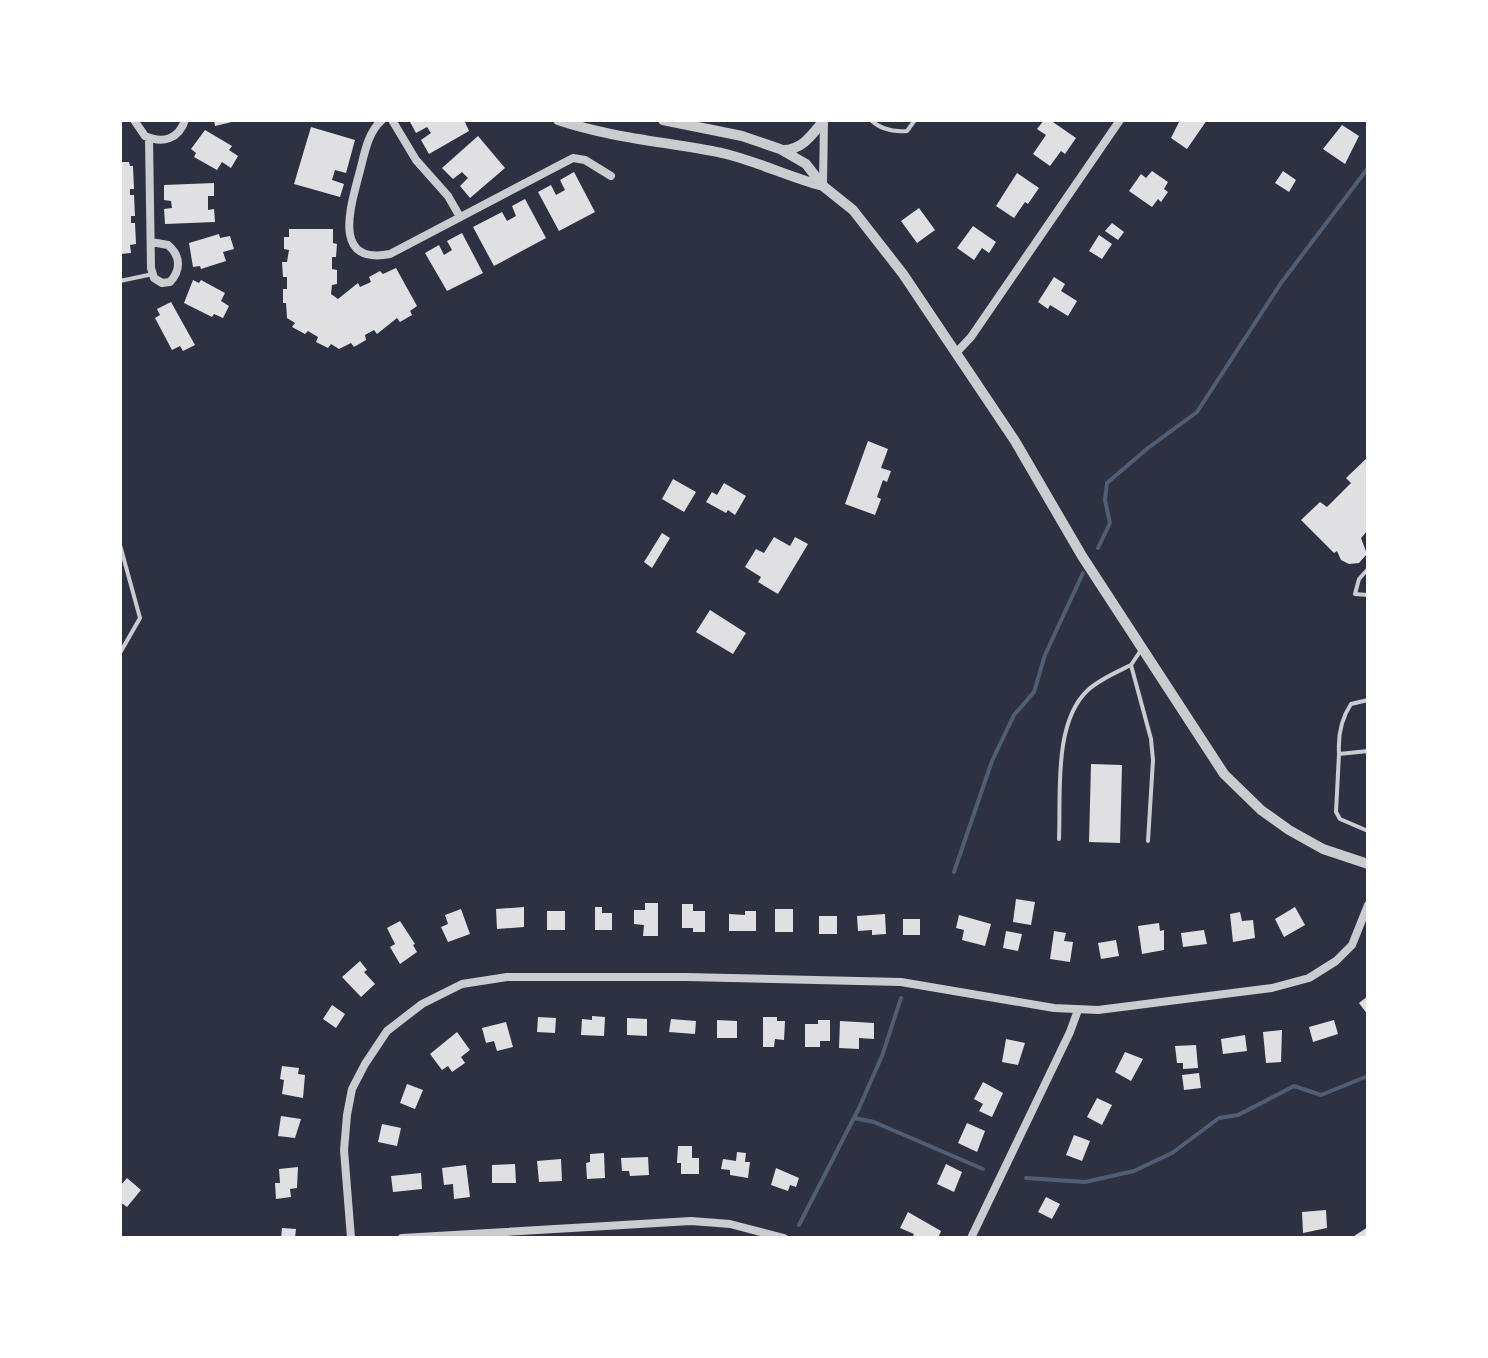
<svg xmlns="http://www.w3.org/2000/svg" width="1488" height="1358" viewBox="0 0 1488 1358" font-family="Ubuntu,sans-serif">
  <style>
    .lines { fill: none; stroke-linecap: round; stroke-linejoin: round }
    .stream { stroke: #4f5d75; stroke-width: 4 }
    .building { fill: #e0e0e3 }
    .service { stroke: #caccd0; stroke-width: 4 }
    .minor { stroke: #caccd0; stroke-width: 8 }
    .tertiary { stroke: #caccd0; stroke-width: 10 }
  </style>
  <rect width="100%" height="100%" fill="#2d3142"/>
  <g class="lines">
    <!-- stream -->
    <path class="stream" d="M1098,548L1110,523L1105,500L1107,483L1148,448L1197,412L1281,283L1368,168
      M954,872L992,761L1014,715L1034,692L1045,655L1083,573
      M854,1118L874,1122L983,1169
      M1026,1178L1085,1182L1134,1171L1172,1153L1219,1118L1238,1115L1294,1086L1321,1095L1368,1076
      M799,1225L859,1108L882,1056L901,998"/>
  </g>
  <!-- building -->
  <path class="building" d="M214,120H236V121L215,126Z
    M409,120H464L469,131L429,154L421,140L431,133L427,127L416,133Z
    M1044,120H1050L1076,138L1065,154L1061,151L1050,166L1033,154L1046,135L1037,129Z
    M1180,120H1207L1187,149L1171,138Z
    M1342,125L1359,136L1345,164L1323,149Z
    M311,127L355,140L346,173L335,170L332,180L344,184L340,197L294,184Z
    M205,130L232,146L229,150L238,156L231,168L222,162L217,170L194,157L196,153L191,149Z
    M478,136L505,168L470,198L460,186L468,178L462,172L453,179L442,168Z
    M120,162H129L130,166H133L134,189H130V195H134L135,216H131V223H135L136,244L130,245L131,253L120,254Z
    M1152,171L1168,182L1164,189L1168,192L1161,202L1158,199L1152,207L1129,191L1141,174L1146,178Z
    M1283,171L1296,180L1289,192L1275,183Z
    M574,172L595,212L559,231L538,192L551,185L556,195L565,190L560,180Z
    M1017,173L1039,188L1028,204L1025,202L1014,218L996,206Z
    M214,183V196H208V210L214,209L215,222L165,224L164,209L172,208L171,201L164,200V185Z
    M525,199L546,238L494,266L473,227L502,212L507,221L516,216L512,206Z
    M919,208L935,230L917,243L901,221Z
    M1112,223L1124,232L1118,240L1105,231Z
    M973,226L996,242L989,253L982,248L974,260L957,248Z
    M289,229H333V243L337,244L336,257H332V269L337,270V284L332,285L331,294L338,299L358,283L360,287L371,282L369,277L380,271L383,274L396,268L417,306L410,311L412,315L400,322L397,318L377,334L374,330L365,335L366,340L354,347L351,343L339,349L331,344L328,348L316,342L318,337L308,331L305,334L292,327L295,323L287,318L286,303H283V289H287V277H283L282,262H287L289,250L284,249V237H289Z
    M462,233L483,273L447,291L425,253L439,245L444,255L452,250L447,241Z
    M219,234L220,238L230,236L234,249L223,252L226,261L201,269L200,266L193,267L189,243Z
    M1099,235L1112,244L1102,259L1089,251Z
    M1054,277L1065,284L1061,291L1077,301L1068,316L1050,305L1048,309L1038,302Z
    M193,280L199,283L201,280L225,293L221,301L229,306L223,318L214,314L212,317L184,303Z
    M171,302L195,345L183,351L180,346L172,350L155,318L160,315L157,309Z
    M868,441L888,449L881,468L891,471L887,482L883,480L877,497L881,499L875,515L845,504Z
    M1368,457V530L1361,538L1367,554L1359,563L1349,564L1341,560L1337,551L1334,553L1301,520L1320,502L1327,507L1351,483L1346,478Z
    M673,479L696,492L684,512L662,499Z
    M724,483L746,496L735,515L728,510L726,513L706,502L712,492L717,495Z
    M662,533L670,538L652,568L644,562Z
    M774,537L790,546L795,537L808,544L778,594L758,582L761,577L745,567L756,549L764,553Z
    M710,610L746,633L733,654L696,632Z
    M1091,764L1122,765L1120,843L1089,842Z
    M1016,899L1035,902L1031,925L1013,922Z
    M645,903H658V936H643L644,925L634,924V910H645Z
    M682,904H693V911H705V932H693V928H682Z
    M524,907V927L497,929L496,909Z
    M595,907H602V913H612V930H595Z
    M1295,907L1305,925L1284,937L1275,919Z
    M461,909L470,934L448,942L441,927L448,924L445,915Z
    M775,909H793V932H775Z
    M547,911H565V930H547Z
    M745,911H756V931H729V914L745,915Z
    M1240,912L1242,921L1253,920L1255,938L1233,942L1230,914Z
    M885,914L886,934L872,935V930L858,931L857,916Z
    M959,915L991,924L985,946L962,940L964,930L956,928Z
    M819,916H837V934H819Z
    M903,919H920V935H903Z
    M400,921L415,944L413,945L417,952L400,964L390,947L395,944L387,928Z
    M1159,923L1160,931L1164,930V950L1142,954L1138,926Z
    M1204,930L1207,944L1183,947L1181,933Z
    M1006,931L1022,934L1018,951L1003,948Z
    M1054,931L1066,933L1064,941L1073,942L1070,962L1050,959Z
    M1116,940L1119,956L1101,959L1098,943Z
    M360,961L367,970L364,972L375,984L361,997L342,977Z
    M1368,996V1015L1359,1003Z
    M332,1005L345,1014L336,1028L323,1019Z
    M592,1016L605,1017L604,1036L581,1035L582,1019L592,1020Z
    M538,1017L556,1018L555,1033L537,1032Z
    M763,1017H777V1021H785L784,1040L775,1039L774,1047H763Z
    M627,1018L647,1019V1036L627,1035Z
    M671,1019L696,1021L695,1034L669,1032Z
    M717,1020L737,1021V1038H717Z
    M818,1020H830V1041H820V1047H805V1024H818Z
    M1334,1020L1338,1034L1313,1042L1309,1027Z
    M840,1021L874,1023V1039L859,1038V1049L839,1048Z
    M506,1022L513,1047L497,1051L494,1041L486,1043L482,1028Z
    M1282,1030L1281,1062L1266,1063L1263,1032Z
    M457,1032L470,1050L461,1057L465,1063L452,1072L448,1066L442,1070L430,1054Z
    M1245,1035L1247,1051L1223,1054L1221,1039Z
    M1006,1039L1025,1043L1018,1065L1002,1062Z
    M1196,1045L1198,1068L1183,1069V1063H1177L1175,1046Z
    M1125,1052L1143,1059L1131,1081L1115,1072Z
    M282,1066L299,1068L298,1074L305,1075L303,1098L282,1094L284,1080L280,1079Z
    M1199,1073L1201,1088L1184,1090L1182,1075Z
    M983,1082L1003,1093L992,1117L979,1111L983,1104L974,1099Z
    M407,1084L423,1090L415,1109L400,1103Z
    M1097,1098L1112,1105L1102,1125L1087,1117Z
    M281,1116L301,1119L295,1138L278,1136Z
    M967,1123L985,1131L977,1152L958,1143Z
    M382,1124L401,1128L397,1146L378,1142Z
    M1074,1135L1090,1141L1082,1161L1066,1155Z
    M678,1146H692V1158H699V1174H681V1163H677Z
    M737,1152L746,1153L745,1162H750L748,1178L730,1175V1170L721,1169L723,1159L736,1161Z
    M604,1153L605,1178L587,1179L586,1163L590,1162V1154Z
    M648,1157L649,1175L630,1176L629,1171H622L621,1158Z
    M561,1159L562,1181L539,1182L537,1161Z
    M515,1164L516,1183H492V1165Z
    M946,1164L962,1172L954,1192L937,1184Z
    M466,1165L470,1197L454,1199L453,1184L444,1185L442,1168Z
    M298,1167L297,1188L290,1189L291,1197L276,1199L275,1183H280L279,1169Z
    M776,1168L799,1178L796,1187L790,1185L788,1191L771,1185Z
    M421,1173L422,1189L393,1192L391,1176Z
    M127,1178L141,1190L127,1207L120,1202V1186Z
    M1046,1197L1060,1204L1052,1219L1038,1212Z
    M1326,1210L1327,1228L1303,1233L1302,1212Z
    M908,1212L941,1231L938,1238H912L914,1234L900,1228Z
    M1368,1227V1238H1351Z
    M282,1228L296,1229L295,1238H281Z"/>
  <g class="lines">
    <!-- service -->
    <path class="service" d="M871,120C881,130 893,132 907,131L915,120
      M120,281L153,274
      M120,545L140,618L120,653
      M1368,569L1359,579L1355,594L1368,595
      M1141,650L1131,665L1151,739L1153,760L1148,841
      M1368,751L1339,754L1336,812L1340,819L1368,831
      M1339,753C1338,736 1341,719 1351,704L1368,700
      M1059,839C1061,795 1053,722 1088,690C1100,679 1117,672 1131,665"/>
    <!-- minor -->
    <path class="minor" d="M134,120L145,136C163,144 179,139 185,120
      M382,120C366,134 364,158 358,178C350,209 333,265 390,254L573,158L585,160L611,176
      M392,120L416,160L448,196L460,217
      M149,138L151,268L154,278L162,283L170,282C181,270 181,256 168,245L151,242
      M823,185L824,120
      M956,353L971,337L1120,120
      M351,1238L344,1150L347,1115L352,1089L365,1064L387,1031L422,1004L462,984L507,977H686L901,982L1054,1008L1098,1010L1272,988L1309,978L1336,961L1352,945L1368,905
      M402,1238L691,1221L730,1224L784,1238
      M971,1238L1070,1032L1078,1010"/>
    <!-- tertiary -->
    <path class="tertiary" d="M558,120C611,138 668,142 722,153C757,161 788,177 823,186
      M663,120L742,136L780,149L806,164L823,186L853,210L903,274L1015,441L1082,556L1224,774L1261,810L1289,830L1323,849L1368,864
      M783,150C802,150 812,135 824,120"/>
  </g>
  <!-- border -->
  <rect width="1488" height="1358" fill="none" stroke="#ffffff" stroke-width="244"/>
</svg>
